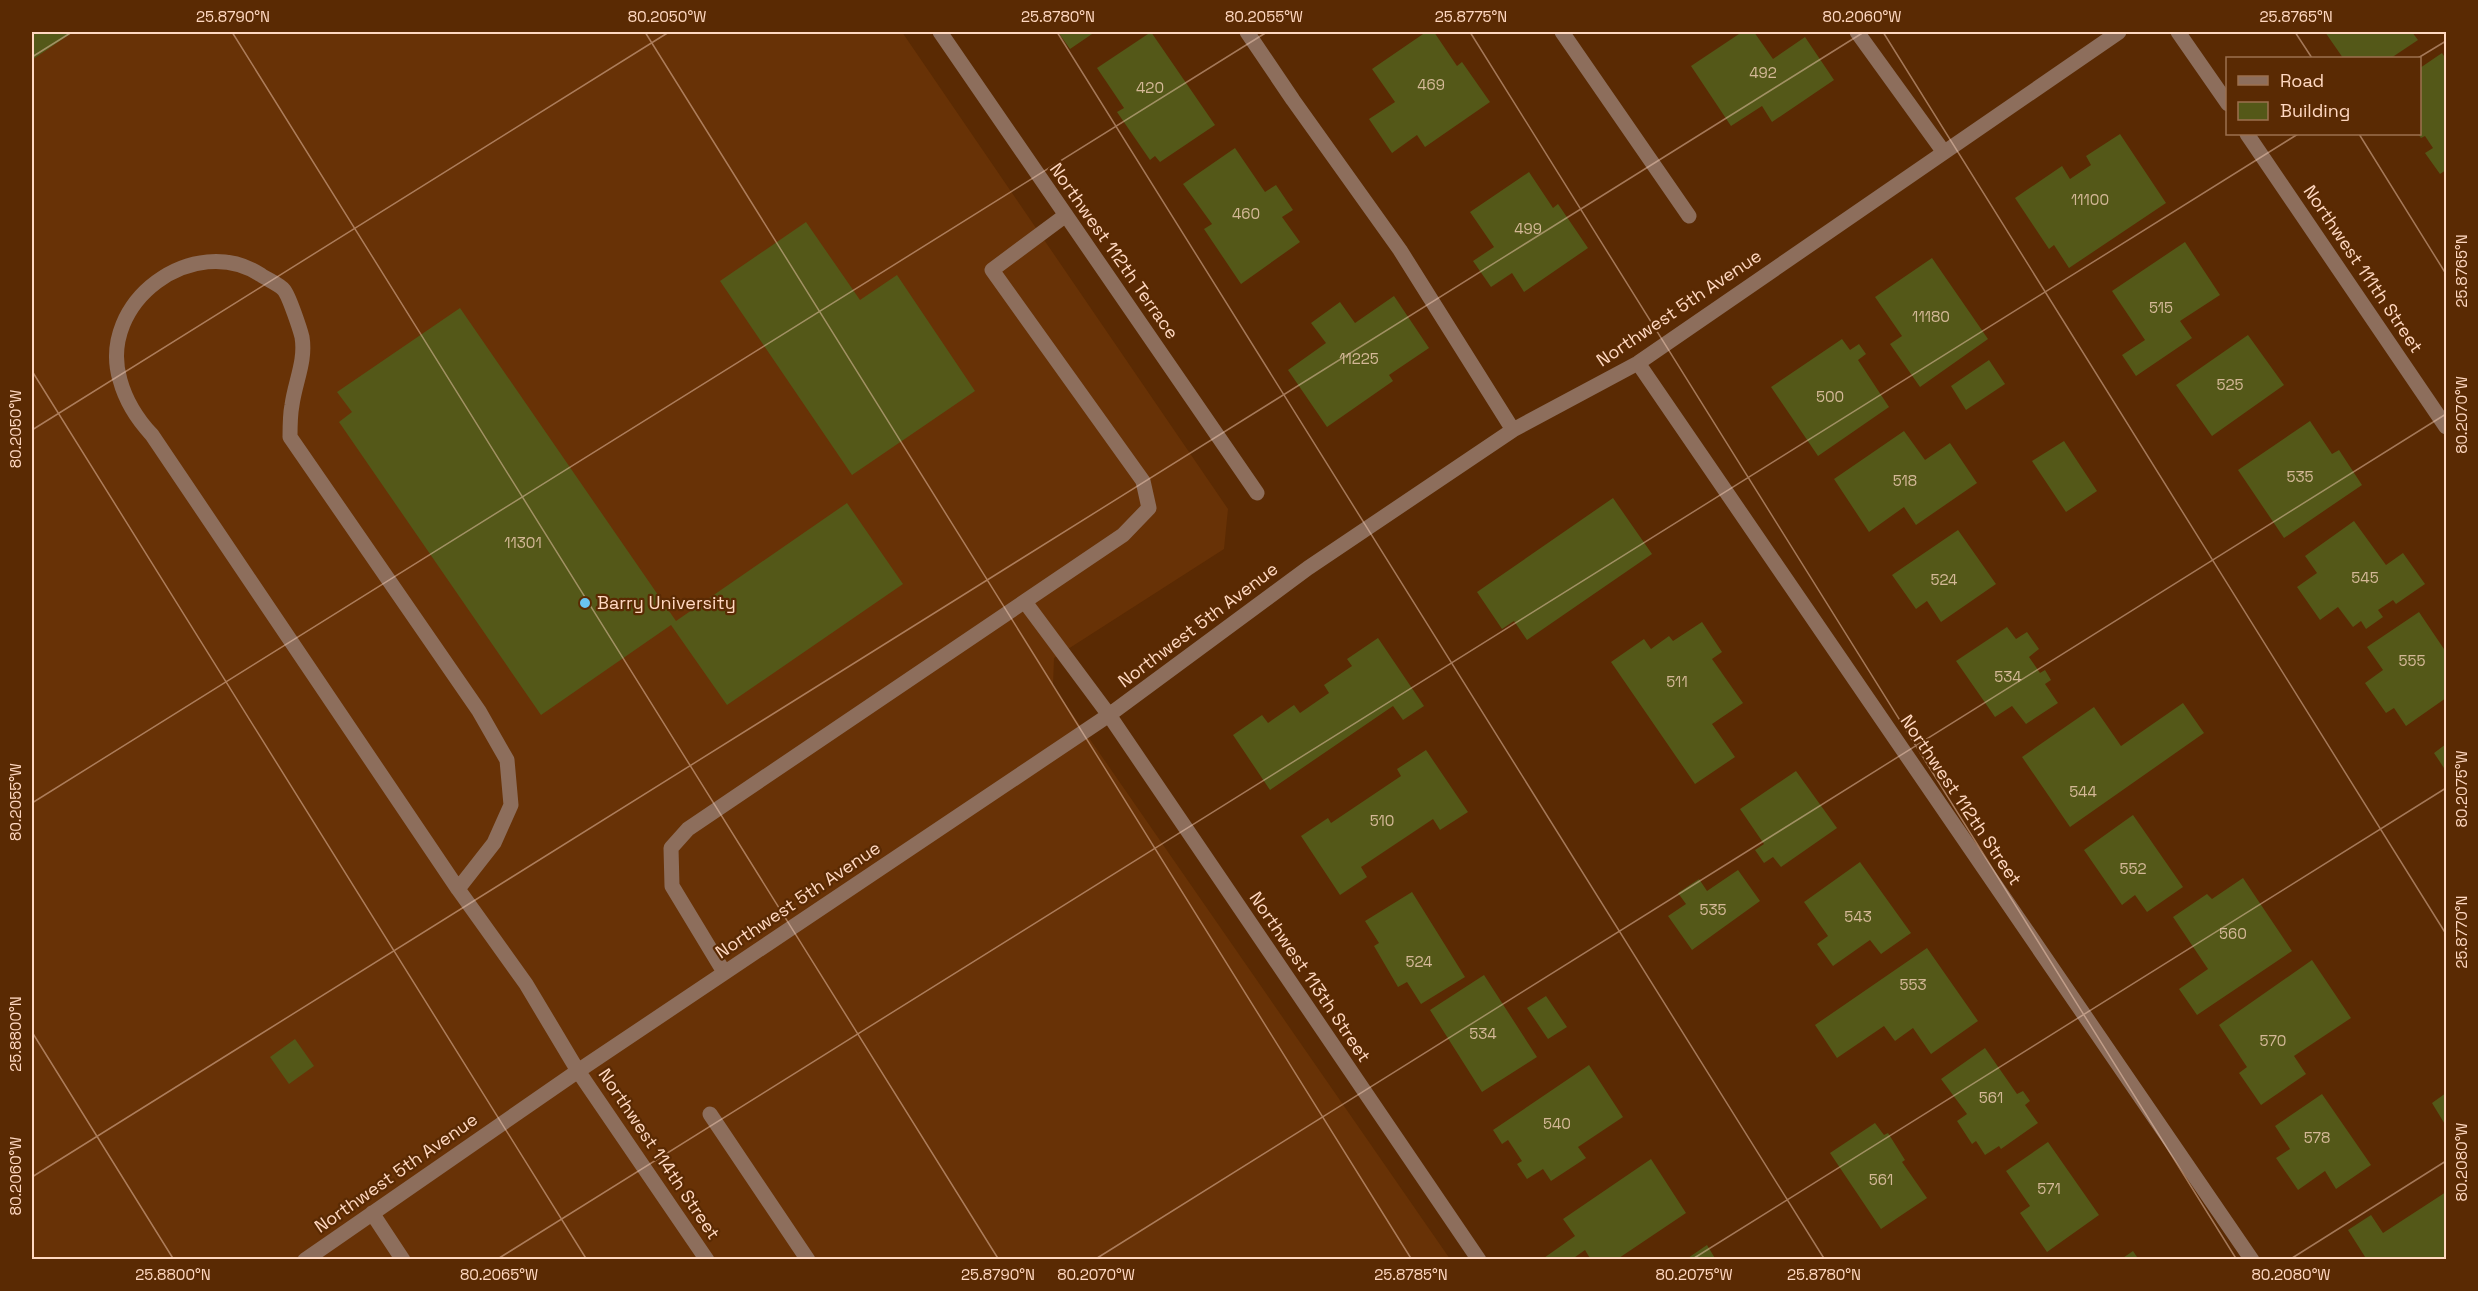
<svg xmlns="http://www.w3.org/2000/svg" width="2478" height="1291" viewBox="0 0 2478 1291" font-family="'Space Grotesk',sans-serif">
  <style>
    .built { fill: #683206 }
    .building { fill: #545818 }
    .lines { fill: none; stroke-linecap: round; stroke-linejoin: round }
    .minor { stroke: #8d6e5c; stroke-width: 15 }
    .ticks { fill: none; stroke: #ffd8c1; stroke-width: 1.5; stroke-opacity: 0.45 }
    .poi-dot { fill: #6ac3f1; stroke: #5a2a03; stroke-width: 2 }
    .labels { text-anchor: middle; stroke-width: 4.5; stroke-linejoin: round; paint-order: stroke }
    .number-label { font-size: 15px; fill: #d4b897 }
    .street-label { font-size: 18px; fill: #ffd8c1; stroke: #5a2a03 }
    .poi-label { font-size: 18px; fill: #ffd8c1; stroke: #5a2a03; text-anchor: start }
    .neatline { fill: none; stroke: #ffd8c1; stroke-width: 2 }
    .ticks-label { font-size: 15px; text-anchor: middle; fill: #ffd8c1 }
  </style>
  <rect width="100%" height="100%" fill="#5a2a03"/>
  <!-- built -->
  <path class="built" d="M32,32H902L1228,509L1224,549L1054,658L1053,686L1450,1259H32Z"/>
  <!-- building -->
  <path class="building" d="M32,32H73L32,60Z
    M1058,32H1095L1070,49Z
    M1151,32L1215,125L1160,162L1155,156L1150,160L1117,112L1124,108L1097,68Z
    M1426,32H1434L1457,66L1462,62L1490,102L1425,147L1417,135L1392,153L1369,119L1395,102L1372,69Z
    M1742,32H1754L1773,59L1805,37L1834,80L1772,122L1762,106L1731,126L1691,66Z
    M2325,32H2412L2418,40L2391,58H2343Z
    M2442,53L2446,59V170L2440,174L2425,153L2433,148L2425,136L2421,138L2418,134L2420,68Z
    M2120,134L2166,203L2069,268L2054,245L2049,249L2015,198L2062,166L2070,179L2091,165L2086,156Z
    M1235,148L1265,192L1276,185L1293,210L1282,217L1300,242L1241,284L1204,229L1212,224L1183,184Z
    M1529,172L1553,208L1558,204L1588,248L1524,292L1512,273L1491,287L1473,261L1494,247L1470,212Z
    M806,222L860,300L897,275L975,391L852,475L720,281Z
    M2185,242L2220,295L2180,321L2192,338L2136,376L2122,355L2145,340L2112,291Z
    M1932,258L1988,339L1920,387L1890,344L1902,336L1875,297Z
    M1394,296L1429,348L1389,375L1393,381L1327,427L1288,370L1326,343L1311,323L1340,302L1355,323Z
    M460,308L676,621L847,503L903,584L727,705L671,625L541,715L339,422L352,412L337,392Z
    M2248,335L2284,385L2212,436L2176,385Z
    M1842,339L1850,350L1859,344L1866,354L1858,360L1889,407L1818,456L1771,387Z
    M1989,360L2005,384L1966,410L1951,386Z
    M2310,421L2332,454L2339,450L2362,485L2284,538L2238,470Z
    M1904,431L1925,460L1950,443L1977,483L1916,525L1904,507L1869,532L1834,479Z
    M2064,441L2097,491L2066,512L2032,461Z
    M1613,498L1652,554L1527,640L1514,621L1502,629L1477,592Z
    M2354,521L2386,565L2403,553L2425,584L2396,604L2393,600L2378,610L2383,617L2366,629L2361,621L2353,627L2338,607L2320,620L2297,587L2317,573L2305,556Z
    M1958,530L1996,584L1941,622L1927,601L1916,609L1892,575Z
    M2419,612L2446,652V698L2406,726L2394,708L2386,713L2365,683L2383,670L2367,647Z
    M1702,622L1722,652L1712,659L1743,703L1712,724L1735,757L1695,784L1611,662L1644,639L1651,649L1669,636L1673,641Z
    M2007,627L2016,639L2027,632L2039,649L2029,657L2040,673L2045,670L2051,680L2045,684L2058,703L2026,724L2012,706L1995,717L1956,661Z
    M1378,638L1424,706L1403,720L1393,706L1270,790L1233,735L1262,715L1268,723L1294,705L1300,713L1329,693L1324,685L1352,666L1347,659Z
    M2183,703L2204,733L2070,827L2022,757L2094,707L2121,746Z
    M2446,744V771L2434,753Z
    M1426,750L1468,812L1440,830L1433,819L1361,867L1367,877L1340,895L1301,836L1328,818L1331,823L1401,776L1397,769Z
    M1796,771L1837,828L1781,867L1773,857L1764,863L1755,850L1764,844L1740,809Z
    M2133,815L2183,887L2147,912L2135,895L2122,905L2084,850Z
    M1860,862L1911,933L1881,954L1870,940L1833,966L1817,944L1828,936L1804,902Z
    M1738,870L1760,901L1692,950L1668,916L1686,904L1678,893L1699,879L1707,891Z
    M2243,878L2292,951L2197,1015L2179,989L2208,969L2173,917L2207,894L2212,899Z
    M1412,892L1465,977L1421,1004L1407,982L1398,987L1374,946L1379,943L1365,921Z
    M1927,948L1978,1021L1931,1054L1913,1028L1895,1041L1884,1026L1837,1058L1815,1025Z
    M2312,960L2351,1018L2294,1056L2306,1074L2261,1105L2239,1073L2247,1067L2219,1025Z
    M1484,975L1537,1057L1482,1092L1430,1010Z
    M1546,996L1567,1027L1548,1039L1527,1008Z
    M295,1039L314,1066L289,1084L270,1057Z
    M1985,1048L2017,1094L2023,1091L2030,1101L2025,1105L2038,1123L2001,1149L1999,1146L1985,1155L1976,1141L1972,1144L1957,1121L1967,1114L1941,1079Z
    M1589,1065L1623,1117L1578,1147L1586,1158L1551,1181L1543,1169L1527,1179L1517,1164L1522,1161L1508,1140L1502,1144L1493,1130Z
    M2446,1093V1126L2432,1103Z
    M2322,1094L2371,1165L2336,1189L2325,1171L2298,1190L2276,1158L2290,1149L2275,1126Z
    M1875,1123L1884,1135L1888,1133L1905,1160L1902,1162L1927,1198L1881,1229L1830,1153Z
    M2048,1142L2099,1215L2047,1252L2020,1213L2030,1206L2006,1171Z
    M1651,1159L1686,1213L1616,1260H1591L1585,1250L1571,1260H1541L1575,1236L1563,1219Z
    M2446,1192V1260H2367L2348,1230L2371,1215L2383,1233Z
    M1707,1245L1716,1260H1685Z
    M2133,1251L2139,1260H2120Z"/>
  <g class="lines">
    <!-- minor -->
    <path class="minor" d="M940,32L1257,493
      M1247,32L1293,100L1400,250L1513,430
      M1562,32L1689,216
      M1857,32L1943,151
      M2178,32L2228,104
      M2247,134L2446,427
      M1638,363L2252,1260
      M1025,602L1109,715L1479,1260
      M458,889L494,843L511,805L507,760L479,711L290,437C290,426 290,415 292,405C295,382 306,361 302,337C300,329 289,296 284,290C279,284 268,280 261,275C194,231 97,302 120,380C126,402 137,419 152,435L458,889L526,984L578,1071L707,1260
      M724,972L672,886L671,848L688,829L1123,535L1149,508L1143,481L992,270L1066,215
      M710,1114L808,1260
      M372,1213L403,1260
      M305,1260L578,1071L1109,715L1308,568L1513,430L1638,363L2119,32"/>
  </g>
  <!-- ticks -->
  <path class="ticks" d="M232,32L999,1260M645,32L1412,1260M1057,32L1825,1260M1470,32L2237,1260M1883,32L2446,934M2295,32L2312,58M32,57L72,32M2418,58L2446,41M2359,134L2446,274M32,371L587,1260M32,430L669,32M32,803L1267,32M32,1032L174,1260M32,1177L1864,32M496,1260L2298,134M1094,1260L2446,414M1691,1260L2446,788M2289,1260L2446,1161"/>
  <!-- markers -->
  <circle class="poi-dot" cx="585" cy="603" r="6"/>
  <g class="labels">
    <!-- number labels -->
    <g class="number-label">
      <text x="1763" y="78">492</text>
      <text x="1431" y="90">469</text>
      <text x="1150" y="93">420</text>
      <text x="2090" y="205">11100</text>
      <text x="1246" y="219">460</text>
      <text x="1528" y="234">499</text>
      <text x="2161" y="313">515</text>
      <text x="1931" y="322">11180</text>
      <text x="1359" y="364">11225</text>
      <text x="2230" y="390">525</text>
      <text x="1830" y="402">500</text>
      <text x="2300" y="482">535</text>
      <text x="1905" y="486">518</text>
      <text x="523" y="548">11301</text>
      <text x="2365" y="583">545</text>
      <text x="1944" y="585">524</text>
      <text x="2412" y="666">555</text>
      <text x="2008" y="682">534</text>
      <text x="1677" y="687">511</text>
      <text x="2083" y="797">544</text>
      <text x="1382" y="826">510</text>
      <text x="2133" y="874">552</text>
      <text x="1713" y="915">535</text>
      <text x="1858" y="922">543</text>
      <text x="2233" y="939">560</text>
      <text x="1419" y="967">524</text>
      <text x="1913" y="990">553</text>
      <text x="1483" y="1039">534</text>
      <text x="2273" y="1046">570</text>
      <text x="1991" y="1103">561</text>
      <text x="1557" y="1129">540</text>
      <text x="2317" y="1143">578</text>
      <text x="1881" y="1185">561</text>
      <text x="2049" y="1194">571</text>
    </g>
    <!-- street labels -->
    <g class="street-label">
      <text transform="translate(1114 251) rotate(55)" y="6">Northwest 112th Terrace</text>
      <text transform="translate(2363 269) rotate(56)" y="6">Northwest 111th Street</text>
      <text transform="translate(1679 308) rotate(-34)" y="6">Northwest 5th Avenue</text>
      <text transform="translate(1198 625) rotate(-37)" y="6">Northwest 5th Avenue</text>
      <text transform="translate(1961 800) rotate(56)" y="6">Northwest 112th Street</text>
      <text transform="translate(798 900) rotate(-34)" y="6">Northwest 5th Avenue</text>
      <text transform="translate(1310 977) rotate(56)" y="6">Northwest 113th Street</text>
      <text transform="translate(659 1154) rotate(56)" y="6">Northwest 114th Street</text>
      <text transform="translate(396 1173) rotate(-35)" y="6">Northwest 5th Avenue</text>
    </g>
    <!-- poi labels -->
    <g class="poi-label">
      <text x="597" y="609">Barry University</text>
    </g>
  </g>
  <!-- border -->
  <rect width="2478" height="1291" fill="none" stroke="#5a2a03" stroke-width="66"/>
  <!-- legend -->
  <rect x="2226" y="57" width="195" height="78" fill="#5a2a03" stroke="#9c704f" stroke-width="1.5"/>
  <rect x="2238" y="76" width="30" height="9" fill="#8d6e5c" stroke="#9c704f" stroke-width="1.5"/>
  <text x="2280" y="87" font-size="18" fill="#ffd8c1">Road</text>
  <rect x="2238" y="102" width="30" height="18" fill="#545818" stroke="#9c704f" stroke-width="1.5"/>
  <text x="2280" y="117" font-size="18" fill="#ffd8c1">Building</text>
  <rect x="33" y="33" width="2412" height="1225" class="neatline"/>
  <g class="ticks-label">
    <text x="233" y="22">25.8790°N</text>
    <text x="667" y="22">80.2050°W</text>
    <text x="1058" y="22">25.8780°N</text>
    <text x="1264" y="22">80.2055°W</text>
    <text x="1471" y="22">25.8775°N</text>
    <text x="1862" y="22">80.2060°W</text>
    <text x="2296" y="22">25.8765°N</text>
    <text transform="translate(2462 271) rotate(-90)" y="5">25.8765°N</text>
    <text transform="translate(2462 415) rotate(-90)" y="5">80.2070°W</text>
    <text transform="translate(16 429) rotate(-90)" y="5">80.2050°W</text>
    <text transform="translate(2462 789) rotate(-90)" y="5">80.2075°W</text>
    <text transform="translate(16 802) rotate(-90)" y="5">80.2055°W</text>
    <text transform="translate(2462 932) rotate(-90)" y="5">25.8770°N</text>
    <text transform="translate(16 1034) rotate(-90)" y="5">25.8800°N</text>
    <text transform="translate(2462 1162) rotate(-90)" y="5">80.2080°W</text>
    <text transform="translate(16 1176) rotate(-90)" y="5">80.2060°W</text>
    <text x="173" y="1280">25.8800°N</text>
    <text x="499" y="1280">80.2065°W</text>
    <text x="998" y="1280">25.8790°N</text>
    <text x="1096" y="1280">80.2070°W</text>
    <text x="1411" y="1280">25.8785°N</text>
    <text x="1694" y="1280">80.2075°W</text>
    <text x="1824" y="1280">25.8780°N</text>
    <text x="2291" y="1280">80.2080°W</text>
  </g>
</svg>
